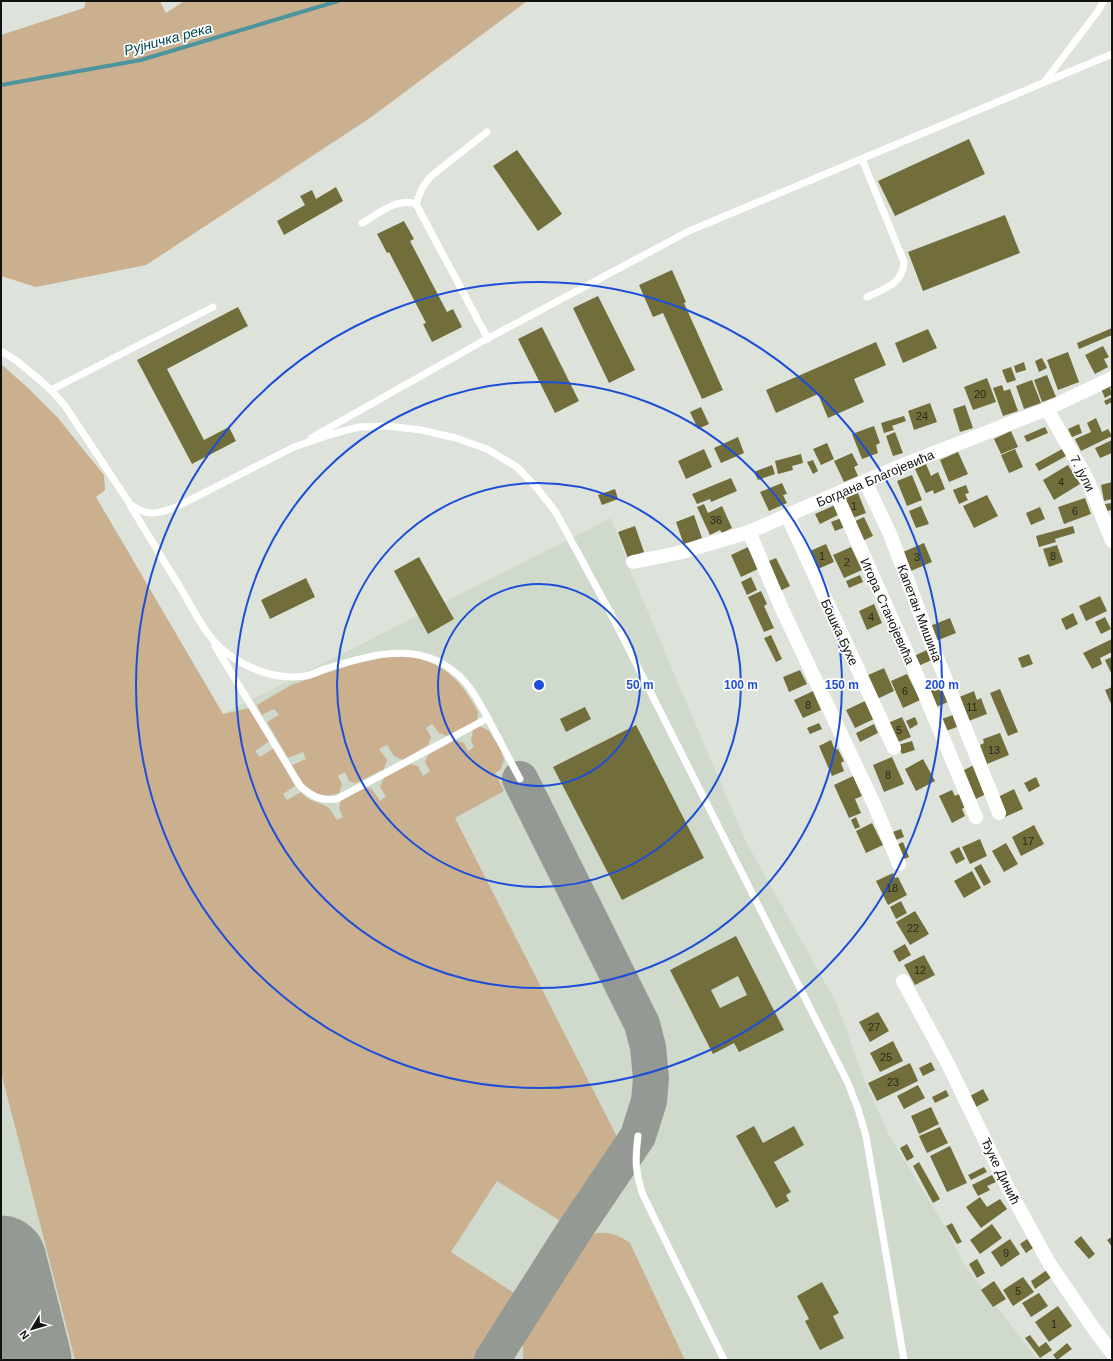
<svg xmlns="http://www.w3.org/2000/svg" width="1113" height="1361" viewBox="0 0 1113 1361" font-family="Helvetica,sans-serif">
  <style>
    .built { fill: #cfdacc }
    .green { fill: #cbb090 }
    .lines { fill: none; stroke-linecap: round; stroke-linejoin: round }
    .stream { stroke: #4e949c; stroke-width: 4 }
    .taxiway { stroke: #949993; stroke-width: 36 }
    .runway { stroke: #949993; stroke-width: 91 }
    .building { fill: #716e3b; fill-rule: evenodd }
    .lane { stroke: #fff; stroke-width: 7 }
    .street { stroke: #fff; stroke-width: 14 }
    .ring { fill: none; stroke: #1d4ed8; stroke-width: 2 }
    .labels { text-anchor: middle; stroke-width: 3.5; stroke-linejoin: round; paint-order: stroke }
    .number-label { font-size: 11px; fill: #292a1c }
    .street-label { font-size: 13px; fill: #111311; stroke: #fff }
    .water-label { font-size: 14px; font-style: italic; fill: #04484e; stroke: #fff }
    .centre { fill: #1d4ed8; stroke: #fff; stroke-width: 2 }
    .ring-label { font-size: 12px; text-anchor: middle; font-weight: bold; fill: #1d4ed8; stroke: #fff; stroke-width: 3.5; stroke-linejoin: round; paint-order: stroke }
  </style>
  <rect width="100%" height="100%" fill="#dde3db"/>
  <!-- built -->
  <path class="built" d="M1,364L28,388L57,417L104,475L105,490L96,497L223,714L611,518L631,572L745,840L837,1004L865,1082L891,1139L946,1228L963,1263L1038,1360H1Z"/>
  <!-- green -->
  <path class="green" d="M86,1H160L166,13L184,1H527L370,118L146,265L36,287L1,276V35L84,8Z
    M1,364L28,388L57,417L104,475L105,490L96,497L223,714L249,708L270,741L255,751L260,757L274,748L295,786L283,794L287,800L301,792C309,803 323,802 330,809C332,812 334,817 337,820L343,817L339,808L341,800L365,787L372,789L380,801L386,796L380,787L384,778L410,764L418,766L423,776L430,771L425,762L428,755L455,740L464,743L468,751L474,747L471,740L473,730L480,726L489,731L501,750L504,760L501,769L495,773L504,791L455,818L616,1135L614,1148L565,1224L497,1181L451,1252L519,1296C505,1318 493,1343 474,1360H75L1,1072Z
    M409,656C445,664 461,680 478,712L477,721L447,736L439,733L432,724L426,728L431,737L428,745L403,760L394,756L387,745L379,749L387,760L384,769L356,783L349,781L345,772L338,776L342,784L339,793C312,802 304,786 292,765L306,759L303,752L288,758L267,722L279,715L274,709L262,715L257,705L291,685L351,665L384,657Z
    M597,1233C611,1232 619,1235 630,1243L685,1360H523V1344L529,1328L582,1244L592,1235Z"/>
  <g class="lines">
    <!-- stream -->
    <path class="stream" d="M1,85L141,60L338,1"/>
    <!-- taxiway -->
    <path class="taxiway" d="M492,1360L572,1234L638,1136L649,1101L651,1078L648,1047L642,1024L520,779"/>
    <!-- runway -->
    <path class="runway" d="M1,1261L26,1360"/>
  </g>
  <!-- building -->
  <path class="building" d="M969,139L985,174L895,216L878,181Z
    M517,150L562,214L538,231L493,166Z
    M336,187L343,201L284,235L277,221L305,205L300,196L312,190L316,199Z
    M1005,215L1020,253L923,291L908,252Z
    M404,221L414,239L410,241L447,312L453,309L462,327L432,342L423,324L426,323L389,252L387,253L377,234Z
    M672,270L686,302L684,303L723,390L702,399L663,313L653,317L639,285Z
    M598,296L635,370L609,383L573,308Z
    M238,307L248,326L167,369L204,440L229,427L236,441L192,464L137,360Z
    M542,327L579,401L555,413L518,339Z
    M1112,328V335L1079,349L1077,343Z
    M928,329L937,348L903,363L895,343Z
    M876,342L886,365L854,379L864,402L828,418L818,394L776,413L766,390Z
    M1103,346L1109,357L1104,359L1108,367L1095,374L1085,355Z
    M1068,352L1079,382L1058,390L1047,360Z
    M1042,358L1047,368L1039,372L1035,361Z
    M1024,362L1026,370L1016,373L1014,366Z
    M1011,367L1016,380L1007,383L1002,370Z
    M1047,375L1056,397L1042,402L1034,380Z
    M987,378L996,402L973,410L964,387Z
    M1032,380L1041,403L1024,409L1016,386Z
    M1112,384V387L1110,388L1112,394L1105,398L1101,389Z
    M1002,385L1004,391L1010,389L1018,411L1003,416L993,388Z
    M1112,397V402L1106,405L1104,401Z
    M930,403L937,422L914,430L908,411Z
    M965,405L973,428L960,432L953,409Z
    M701,407L709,424L698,429L690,412Z
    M904,416L906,421L892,426L894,430L884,433L881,423Z
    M1096,418L1102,432L1108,429L1112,436L1081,451L1075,439L1091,432L1087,423Z
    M1079,424L1082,433L1072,437L1068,429Z
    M874,426L880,443L876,445L878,453L862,459L852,434Z
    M1045,427L1048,433L1027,442L1024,436Z
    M1011,431L1018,447L1001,454L994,439Z
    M895,432L903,453L893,456L886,436Z
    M738,437L744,453L721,463L714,448Z
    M1112,440V453L1100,458L1095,448Z
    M827,443L834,459L821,465L813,449Z
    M1064,448L1068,455L1039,471L1035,464Z
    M704,449L712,467L686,479L678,461Z
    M1015,449L1023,467L1009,473L1001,455Z
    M958,452L968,474L949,482L940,460Z
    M852,453L858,465L854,467L858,476L844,482L834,461Z
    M801,454L803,463L792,466L793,470L778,474L775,461Z
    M813,460L818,471L813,474L807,462Z
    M926,464L931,476L938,472L945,489L934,494L933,490L926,493L915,469Z
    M772,465L775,474L758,480L754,472Z
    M1068,465L1080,484L1054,500L1043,480Z
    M912,475L922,500L907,506L897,481Z
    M731,478L737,491L711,502L710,499L697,504L692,494Z
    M1112,482V499L1104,501L1101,485Z
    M782,483L787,494L783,495L787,503L769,511L760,492Z
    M966,485L969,493L965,494L968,500L959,504L953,490Z
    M615,489L618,499L602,505L598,495Z
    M858,493L866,513L850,519L843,499Z
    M987,495L998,516L974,528L963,506Z
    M1085,498L1091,514L1064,524L1058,507Z
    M1112,503V510L1107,511L1105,504Z
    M704,504L708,513L722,506L732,528L722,533L720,530L710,535L697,507Z
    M835,505L840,514L820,524L815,514Z
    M921,506L929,524L916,528L909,511Z
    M1040,507L1045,519L1031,525L1026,513Z
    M694,515L702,538L684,545L676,522Z
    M864,517L873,536L860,542L851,523Z
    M841,518L845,527L835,531L831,522Z
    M635,526L644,552L628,558L618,532Z
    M1073,526L1075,533L1055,539L1056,542L1039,547L1036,536Z
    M924,543L932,562L911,571L903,552Z
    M826,544L834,562L818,569L810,551Z
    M1057,545L1063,562L1049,567L1043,549Z
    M748,547L758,569L741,577L731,555Z
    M851,547L862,570L844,578L833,555Z
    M419,557L454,619L428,634L394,571Z
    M776,558L790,586L778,592L764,563Z
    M860,575L863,582L849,588L846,581Z
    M751,577L757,590L747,595L741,582Z
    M306,578L315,597L270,619L261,600Z
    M761,591L767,604L764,606L774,628L764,632L748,597Z
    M1100,596L1107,611L1086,621L1079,606Z
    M874,604L882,623L867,630L859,611Z
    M1073,613L1078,624L1066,630L1061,619Z
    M1105,617L1111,629L1101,634L1095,622Z
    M950,618L956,633L936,641L930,626Z
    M771,635L782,659L776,662L764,638Z
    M1112,639V652L1100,658L1102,664L1092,669L1083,653Z
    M927,650L932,660L918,666L914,656Z
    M1029,654L1033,664L1022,668L1018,658Z
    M1112,657V675L1105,660Z
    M884,668L894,691L877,699L866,676Z
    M800,670L807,684L789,692L783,677Z
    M907,674L920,700L903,708L891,681Z
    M938,679L948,702L934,708L924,686Z
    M1112,687V706L1105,690Z
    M1000,689L1018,732L1008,736L990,693Z
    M813,691L821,710L803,718L794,700Z
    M974,691L977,700L981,698L987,714L966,722L957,698Z
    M865,701L874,719L855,728L846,710Z
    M585,707L591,719L566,732L560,719Z
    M953,715L957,727L943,732L939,720Z
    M902,717L911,737L896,743L888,723Z
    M915,717L918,724L910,729L906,721Z
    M819,723L822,729L810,734L807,728Z
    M874,724L878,733L860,742L856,733Z
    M636,725L704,858L622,900L553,767Z
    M1000,733L1009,755L987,764L980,745L984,743L983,739Z
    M831,740L835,750L838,749L844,761L841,763L844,771L832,776L819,746Z
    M912,741L915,750L902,754L898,745Z
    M892,757L904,784L884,792L873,765Z
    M923,759L935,781L916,791L905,769Z
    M974,765L986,794L974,800L962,771Z
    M853,776L862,796L855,799L861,813L849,818L834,785Z
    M1036,777L1040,786L1029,792L1024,783Z
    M1014,789L1023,809L1005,817L996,798Z
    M952,790L955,796L959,794L965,807L962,809L965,816L952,823L939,796Z
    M856,817L860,827L855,829L851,820Z
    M872,823L883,845L866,853L856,831Z
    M1034,825L1044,844L1021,856L1012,837Z
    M901,829L904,837L893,841L890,833Z
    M980,839L987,856L970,864L962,847Z
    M903,842L909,857L900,861L894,846Z
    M1006,843L1018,864L1004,872L992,851Z
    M959,847L965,859L956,864L950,852Z
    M981,864L991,882L984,886L974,868Z
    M972,871L981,888L964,898L954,881Z
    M893,873L895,878L898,877L907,895L888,905L876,881Z
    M901,901L907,913L896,919L890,907Z
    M915,911L929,934L910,945L896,922Z
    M736,936L784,1030L739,1052L734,1043L713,1054L670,970ZM738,976L747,995L720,1008L711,990Z
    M905,944L911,955L899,962L893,951Z
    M924,955L935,975L915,985L904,965Z
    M878,1012L889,1031L870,1042L859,1022Z
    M893,1041L903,1061L880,1072L870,1053Z
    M931,1062L935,1070L923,1076L919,1068Z
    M910,1063L918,1081L877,1101L868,1083Z
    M918,1085L925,1098L904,1109L897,1096Z
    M983,1089L989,1100L976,1107L970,1096Z
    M946,1090L949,1096L935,1103L932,1097Z
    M931,1107L939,1124L919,1134L911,1116Z
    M754,1126L763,1143L794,1126L804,1145L774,1162L791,1192L786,1195L789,1201L776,1208L736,1136Z
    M940,1127L948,1143L927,1153L919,1136Z
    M907,1144L914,1157L907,1161L900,1148Z
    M950,1146L967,1183L947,1192L930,1156Z
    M919,1162L940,1199L933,1203L913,1166Z
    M984,1167L987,1172L971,1180L968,1175Z
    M992,1175L996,1182L987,1186L990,1190L978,1196L972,1185Z
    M980,1197L987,1207L1000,1199L1007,1209L981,1228L966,1207Z
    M952,1223L962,1242L957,1244L946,1226Z
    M992,1224L1002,1238L980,1254L970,1240Z
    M1081,1236L1095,1254L1089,1259L1074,1242Z
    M1112,1237V1247L1107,1240Z
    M1010,1239L1020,1254L1001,1267L991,1252Z
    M1027,1239L1033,1248L1026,1253L1020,1244Z
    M977,1259L985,1273L977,1278L969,1264Z
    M1047,1270L1052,1277L1035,1289L1031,1281Z
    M1023,1277L1034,1292L1013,1306L1003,1290Z
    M994,1281L1006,1299L993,1307L981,1290Z
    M822,1282L839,1313L833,1316L844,1338L820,1350L805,1321L809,1319L797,1296Z
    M1039,1293L1048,1306L1031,1317L1022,1303Z
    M1058,1306L1072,1326L1049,1342L1035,1322Z
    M1030,1335L1039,1347L1046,1342L1052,1350L1040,1358L1025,1338Z
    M1067,1343L1072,1349L1057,1360L1053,1355Z"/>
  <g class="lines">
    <!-- lane -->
    <path class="lane" d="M1045,81L1098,11L1104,1
      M862,159L904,262C903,284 884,289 867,297
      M416,204L422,188L430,177L487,132
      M362,223C379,214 396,197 416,204L488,339
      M1,351L17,361L35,376L51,390L65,406L130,504C147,517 158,514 176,507L294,447L332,434L359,427L388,426L421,430L456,438L487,449L517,467L537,488L555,511L611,614L848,1083L858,1109L866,1136L904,1360
      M51,390L213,307
      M311,438L483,341L689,231L1112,54
      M131,507C147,533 163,560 180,587C195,612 208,643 234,658C256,672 279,680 305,676C313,675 320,670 328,668C376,653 427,639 465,682C473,691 479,702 485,713C497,735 508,757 520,779
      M215,646L300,786C313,797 320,801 337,799L488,718
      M638,1136C635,1160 635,1171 643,1195L724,1360"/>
    <!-- street -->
    <path class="street" d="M1047,409L1087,479L1112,541
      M865,481L890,534L928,635L999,813
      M836,494L913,666L976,817
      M787,515L894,748
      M749,532L782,609L874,804L899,864
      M633,562L678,553L749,532L898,467L1047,409L1112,378
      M903,981L948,1064L1007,1186L1049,1263L1094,1329L1112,1353"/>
  </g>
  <!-- distance rings -->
  <g class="ring">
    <circle cx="539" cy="685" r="101"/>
    <circle cx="539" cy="685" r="202"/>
    <circle cx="539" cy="685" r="303"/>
    <circle cx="539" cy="685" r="403"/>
  </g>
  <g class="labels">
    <!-- number labels -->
    <g class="number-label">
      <text x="980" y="398">20</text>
      <text x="922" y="420">24</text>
      <text x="1061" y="486">4</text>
      <text x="854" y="510">1</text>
      <text x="1075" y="515">6</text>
      <text x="716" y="524">36</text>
      <text x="822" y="560">1</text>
      <text x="1053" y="560">8</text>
      <text x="917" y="561">3</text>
      <text x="847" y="566">2</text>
      <text x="871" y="621">4</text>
      <text x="905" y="695">6</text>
      <text x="808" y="709">8</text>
      <text x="972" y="711">11</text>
      <text x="899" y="734">5</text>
      <text x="994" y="754">13</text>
      <text x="888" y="779">8</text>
      <text x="1028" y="845">17</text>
      <text x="892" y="892">18</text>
      <text x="913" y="932">22</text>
      <text x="920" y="974">12</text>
      <text x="874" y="1031">27</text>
      <text x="886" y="1061">25</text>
      <text x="893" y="1086">23</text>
      <text x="1006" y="1257">9</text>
      <text x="1018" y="1295">5</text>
      <text x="1054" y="1328">1</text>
    </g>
    <!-- street labels -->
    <g class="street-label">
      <text transform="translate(1083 473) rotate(63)" y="5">7. јули</text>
      <text transform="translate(875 478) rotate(-23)" y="5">Богдана Благојевића</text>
      <text transform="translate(888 611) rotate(66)" y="5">Игора Станојевића</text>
      <text transform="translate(920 613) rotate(69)" y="5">Капетан Мишина</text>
      <text transform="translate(840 632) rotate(65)" y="5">Бошка Бухе</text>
      <text transform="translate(1001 1171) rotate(64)" y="5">Ђуке Динић</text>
    </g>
    <!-- water labels -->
    <g class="water-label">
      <text transform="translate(168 39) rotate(-15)" y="5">Рујничка река</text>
    </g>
  </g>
  <circle cx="539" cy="685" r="6" class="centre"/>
  <g class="ring-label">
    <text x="640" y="689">50 m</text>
    <text x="741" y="689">100 m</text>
    <text x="842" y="689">150 m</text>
    <text x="942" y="689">200 m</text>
  </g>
  <!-- border -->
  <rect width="1113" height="1361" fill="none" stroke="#111311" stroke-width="4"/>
  <!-- north arrow -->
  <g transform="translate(32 1329) rotate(232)" stroke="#ffffff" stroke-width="3" paint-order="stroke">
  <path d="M0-3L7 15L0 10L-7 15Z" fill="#111311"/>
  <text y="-6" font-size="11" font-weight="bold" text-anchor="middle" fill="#111311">N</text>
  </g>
</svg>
